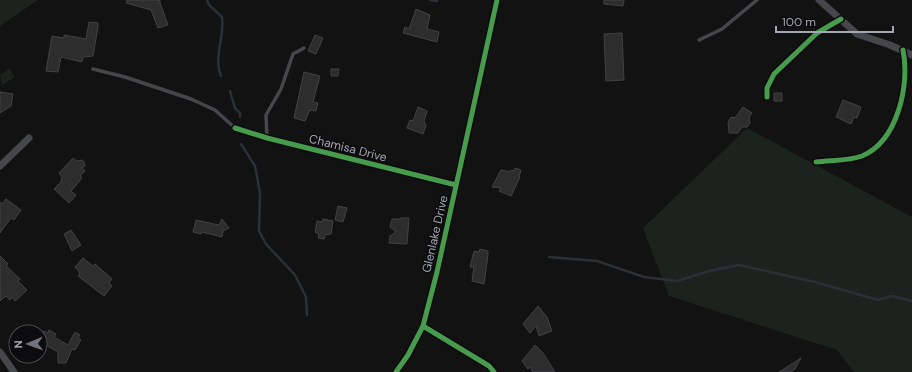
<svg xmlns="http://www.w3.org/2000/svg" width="912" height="372" viewBox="0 0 912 372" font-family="'DM Sans',sans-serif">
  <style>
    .green { fill: #1c221d }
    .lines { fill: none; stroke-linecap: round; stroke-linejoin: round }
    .stream { stroke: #2a3036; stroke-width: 2.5 }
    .building { fill: #2d2d2e; stroke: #424245 }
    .service { stroke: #46474b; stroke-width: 3.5 }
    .minor { stroke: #46474b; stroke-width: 7 }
    .cycleway-casing { stroke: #0c0c0e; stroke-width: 8 }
    .cycleway { stroke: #469c4c; stroke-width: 5 }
    .labels { text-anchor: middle; stroke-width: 3.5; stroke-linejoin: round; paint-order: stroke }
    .street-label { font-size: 12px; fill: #a4a7b2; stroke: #0c0c0e }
  </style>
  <rect width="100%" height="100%" fill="#121212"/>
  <!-- green -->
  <path class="green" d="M0,0H38L0,26Z
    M10,69L15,77L2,85L0,75Z
    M747,128L912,217V372H854L837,350L669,296L643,228Z"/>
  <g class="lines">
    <!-- stream -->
    <path class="stream" d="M207,0L209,5L222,17C225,37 213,57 221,76
      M430,0L437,1
      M230,91L235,108L240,113V117
      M241,144L255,166L260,193L259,231L266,244L295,275L306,297L307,315
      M549,257L597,261L644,277L677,281L709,271L739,265L815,282L878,300L892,296L912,301"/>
  </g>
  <!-- building -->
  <path class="building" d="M127,0H160V3L168,25L158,28L151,10L126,3Z
    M604,0H624L623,6L604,4Z
    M416,9L430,15L427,29L439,32L437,42L403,33L405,27L409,29Z
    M89,22L98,23V27L93,56L83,57L82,62L61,57L58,72L46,71L52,36L64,38V35L86,39Z
    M622,33L624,80L606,81L604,34Z
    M315,35L323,38L316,54L308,51Z
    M331,69H339L338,76H331Z
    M304,72L320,76L313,102L318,103L316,111L310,110L305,121L294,118Z
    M0,92L13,94L11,106L0,113Z
    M774,93H782V101H774Z
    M843,100L861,107L857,118L854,117L851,124L836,117Z
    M418,107L427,111L424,121L426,125L423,134L407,128L410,120L413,121Z
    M743,107L752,113L749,117L750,123L747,127H742L738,133H729L728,122L731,117L735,118Z
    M73,158L77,161L82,160L84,162L85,166L82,168L85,171L80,176L82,178L71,191L76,195L69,203L54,189L61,182L62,177L59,173Z
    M515,168L521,170L519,177H520L511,196L499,191L501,188L492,187L501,170L510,172L511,170L514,171Z
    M6,199L21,210L14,220L11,218L0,233V202L2,204Z
    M338,206L347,208L343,222L335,220Z
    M401,218H409L407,244L389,243L390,236L396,232L390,227L392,219H401Z
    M222,219L229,228L223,231L222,237L202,232L201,234L193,232L196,220L219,225Z
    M323,219L333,221L331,234L325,235L324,239L318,238L319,234L315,232L317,221L322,222Z
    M71,230L81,245L72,251L64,234Z
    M480,249L488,251V255L484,284L472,281L474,267H470L474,251L479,252Z
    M0,256L8,264L6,266L20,279L18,281L27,290L15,301L12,297L10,300L6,296L0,301Z
    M83,258L93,266L95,264L112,279L109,283L112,286L104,296L78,276L80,273L75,267Z
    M538,306L547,317L552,331L539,336L536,326L530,333L523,324Z
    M49,330L56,334L54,337L68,345L75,332L80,335L78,338L81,340L75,350L72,349L66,363H58V352L44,344L46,341L41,337L44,331L48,333Z
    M535,345L543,353L555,372H533L530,367L528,369L522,361Z
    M801,358L795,369L790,372H779Z"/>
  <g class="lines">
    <!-- service -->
    <path class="service" d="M699,40L722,29L757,0
      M93,69L125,77L191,99L215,110L235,128
      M267,138L266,115L281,89L293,54L304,48"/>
    <!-- minor -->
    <path class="minor" d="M819,0L857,34L890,45L912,55
      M767,97V88L774,74L817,33L841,19
      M235,128L267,138L456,185
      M816,162C830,160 849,161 862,156C898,141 910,84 903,50
      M0,166L29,138
      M423,326L489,366L494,372
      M0,352L14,372
      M396,372L408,355L423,326L437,272L497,0"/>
    <!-- cycleway casing -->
    <g class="cycleway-casing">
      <path id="cycleway" d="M767,97V88L774,74L817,33L841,19
        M235,128L267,138L456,185
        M816,162C830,160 849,161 862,156C898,141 910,84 903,50
        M423,326L489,366L494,372
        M396,372L408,355L423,326L437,272L497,0"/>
    </g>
    <!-- cycleway -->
    <use href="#cycleway" class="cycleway"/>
  </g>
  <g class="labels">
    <!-- street labels -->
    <g class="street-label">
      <text transform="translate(348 148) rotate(14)" y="4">Chamisa Drive</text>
      <text transform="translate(435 234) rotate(-77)" y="4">Glenlake Drive</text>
    </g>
  </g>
  <!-- north arrow -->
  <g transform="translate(28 344) rotate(268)"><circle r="19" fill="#0c0c0e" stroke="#494a50"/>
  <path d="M0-3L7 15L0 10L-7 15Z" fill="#71737a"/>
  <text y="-6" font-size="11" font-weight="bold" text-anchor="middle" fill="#a4a7b2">N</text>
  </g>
  <!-- scale -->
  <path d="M776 26v6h117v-6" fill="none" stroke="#a4a7b2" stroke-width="2"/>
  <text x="782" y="26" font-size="12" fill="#a4a7b2" stroke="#0c0c0e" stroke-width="3" paint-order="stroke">100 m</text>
</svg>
